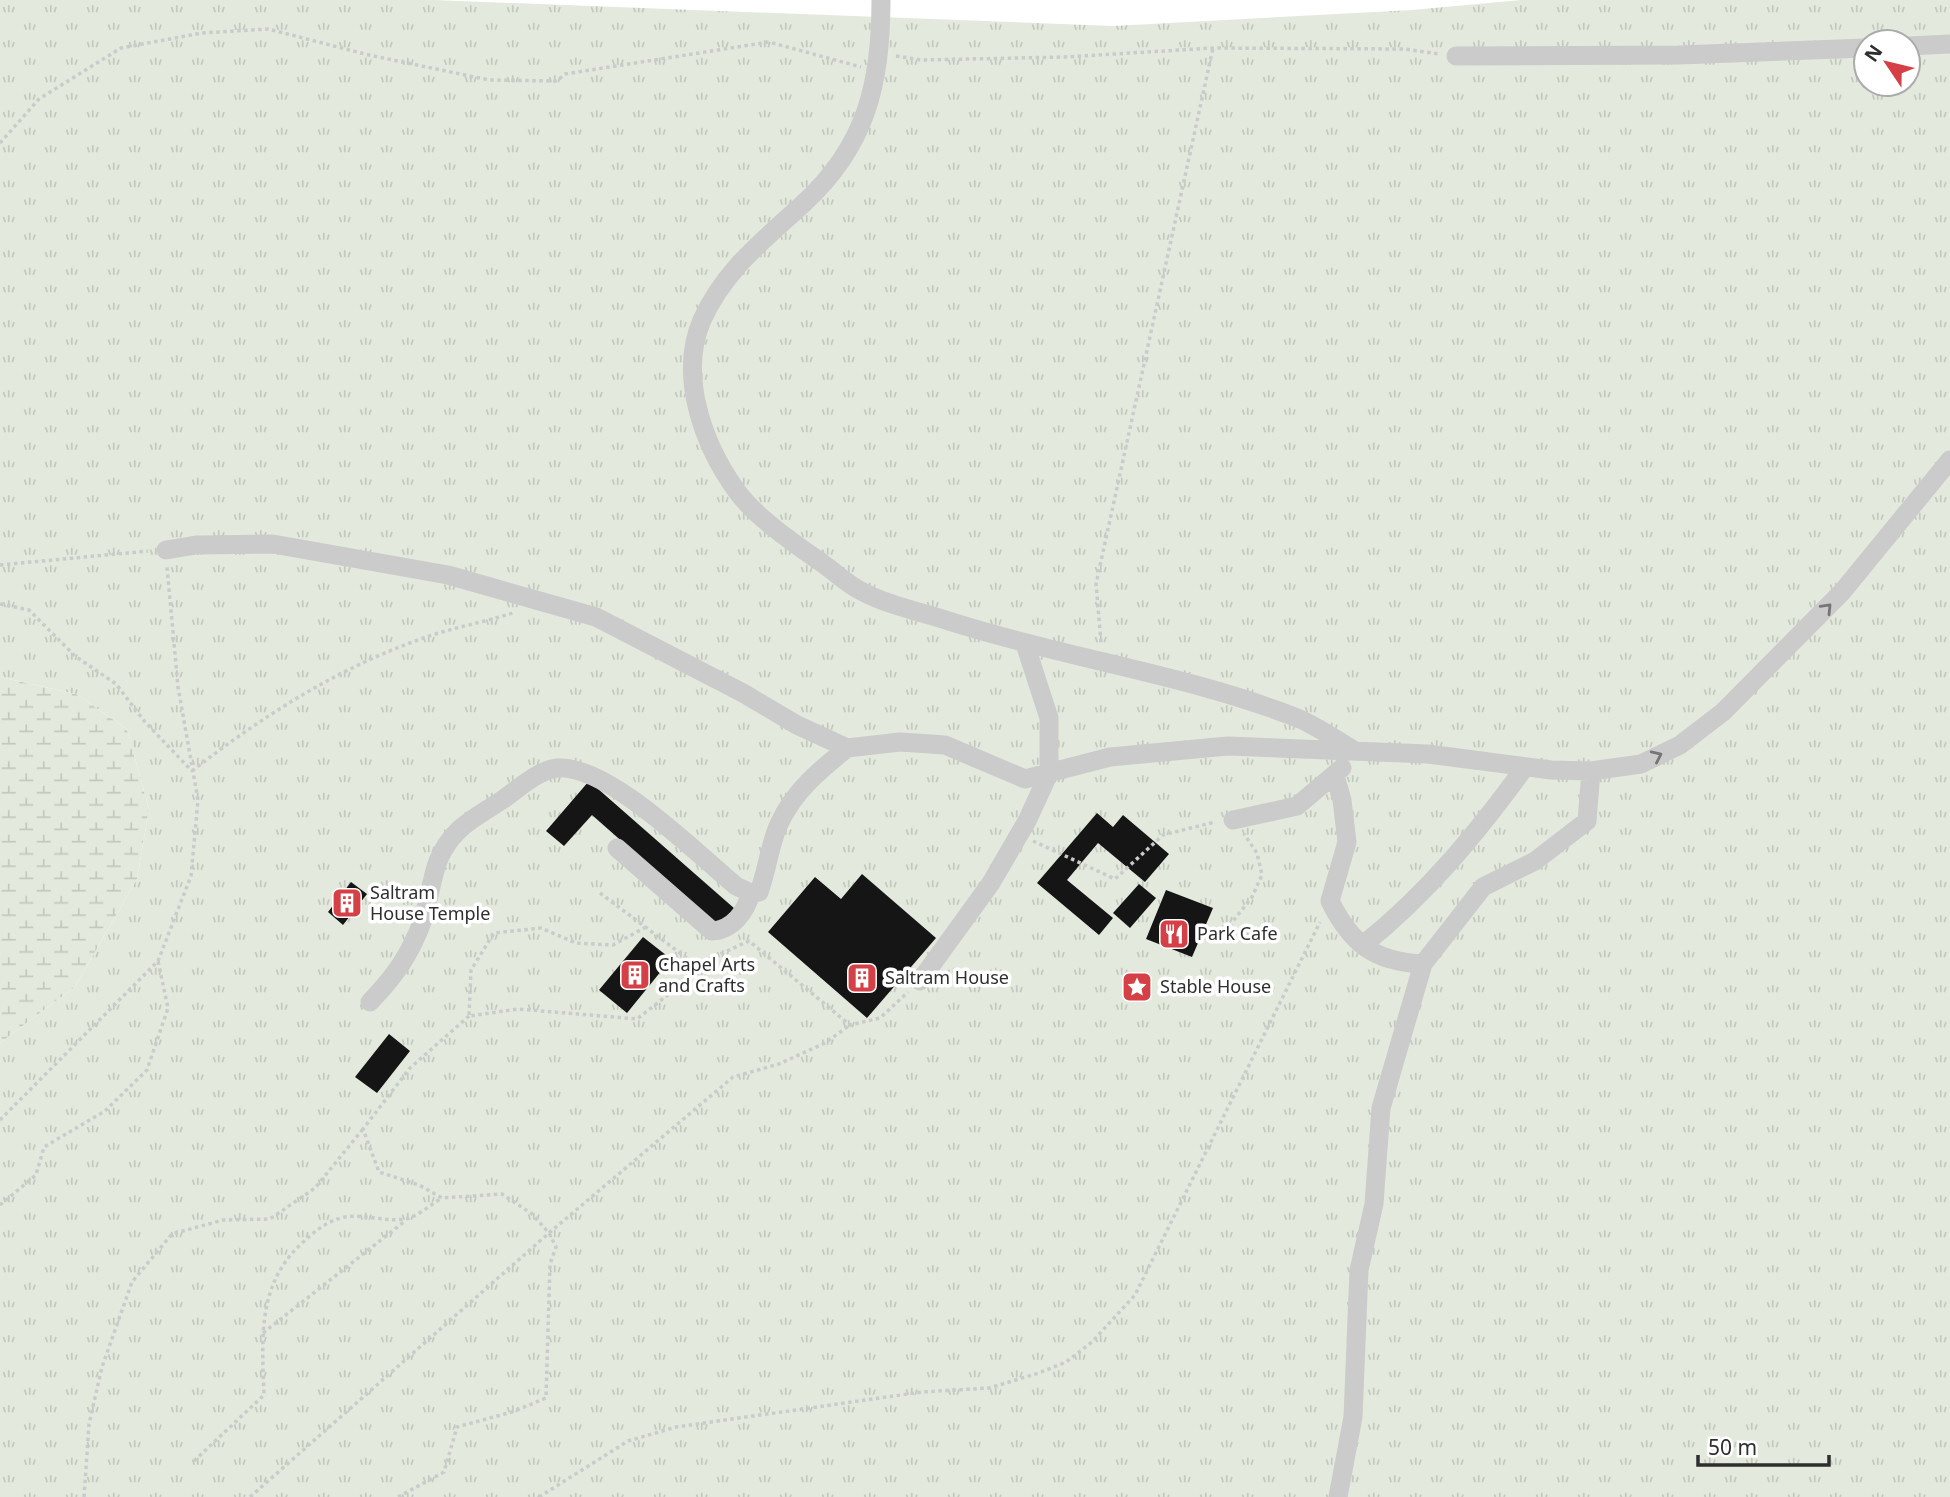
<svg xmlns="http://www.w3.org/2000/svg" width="1950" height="1497" viewBox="0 0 1950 1497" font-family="'Noto Sans',sans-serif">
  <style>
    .wetland { fill: url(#wetland-marsh) }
    .park { fill: url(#park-tufts); fill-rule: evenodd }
    .building { fill: #151515 }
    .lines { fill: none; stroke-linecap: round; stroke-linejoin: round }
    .path { stroke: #cbcbcb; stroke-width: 3.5; stroke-dasharray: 3.5 3.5; stroke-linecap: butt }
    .minor { stroke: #cbcbcb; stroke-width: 19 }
    .oneway { stroke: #757575 }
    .labels { text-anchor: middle; stroke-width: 7; stroke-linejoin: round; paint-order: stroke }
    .poi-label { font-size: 18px; fill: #2e2e2e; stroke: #fff; text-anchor: start }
  </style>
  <defs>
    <pattern id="wetland-marsh" width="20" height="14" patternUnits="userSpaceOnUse" patternTransform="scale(1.75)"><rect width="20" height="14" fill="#e3eadd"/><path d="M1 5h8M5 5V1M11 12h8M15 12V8" fill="none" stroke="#c3c9be"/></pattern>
    <pattern id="park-tufts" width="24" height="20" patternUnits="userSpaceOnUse" patternTransform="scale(1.75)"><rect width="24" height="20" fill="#e3eadd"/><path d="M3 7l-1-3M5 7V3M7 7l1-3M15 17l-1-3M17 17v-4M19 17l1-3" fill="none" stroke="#c3c9be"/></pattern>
  </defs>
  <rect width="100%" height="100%" fill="#fff"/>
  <!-- wetland -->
  <path class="wetland" d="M0,677L76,694L127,729L149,809L137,879L75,987L0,1043Z"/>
  <!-- park -->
  <path class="park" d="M0,0H433L1113,26L1412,10L1521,0H1950V1497H0V1043L75,987L137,879L149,809L127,729L76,694L0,677ZM1866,42H1908V84H1866Z"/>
  <!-- building -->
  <path class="building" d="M589,781L735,909L719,927L592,815L564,846L546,831Z
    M1097,813L1113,827L1123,815L1169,854L1145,882L1098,843L1067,880L1113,918L1099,935L1037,883Z
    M862,874L936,938L867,1018L768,932L815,877L841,899Z
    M351,882L367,894L343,925L328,912Z
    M1139,884L1156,898L1130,928L1113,913Z
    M1166,890L1213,908L1192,957L1146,939Z
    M643,937L671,959L627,1013L599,990Z
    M389,1034L410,1051L377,1093L355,1077Z"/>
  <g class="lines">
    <!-- path -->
    <path class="path" d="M896,56L922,60L1065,57L1213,48L1405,49L1440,54
      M0,143L39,99L121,48L202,33L268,29L369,55L489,80L557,81L565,74L769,42L861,67
      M0,565L148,551
      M0,604L29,610L75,656L116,684L145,722L192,771
      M1101,642L1096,584L1213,48
      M192,771C260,718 333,671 415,641C446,629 481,623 513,613
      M1033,841L1115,879L1163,835L1215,822
      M600,893L696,965L749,941L850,1025L880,1018L908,992
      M646,927L613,945L576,943L541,928L494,933L471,970L469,1016L518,1009L637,1019L669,994L696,965
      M1202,933L1230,925L1252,897L1262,875L1257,853L1244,834
      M0,1120L158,961L191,876L198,800L178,687L167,567
      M0,1205L36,1175L44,1147L105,1111L147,1070L168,1008L158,961
      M263,1333L405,1221
      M194,1461L264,1395C262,1340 257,1286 300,1245C314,1232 326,1221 345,1217C365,1214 385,1222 405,1219C416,1218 431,1204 442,1198
      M84,1497L89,1424L102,1367L132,1282L172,1234L223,1220L270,1219L315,1188L363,1129
      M250,1497L549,1233L733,1077L779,1064L825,1043L850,1025
      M398,1497L444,1472L457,1427L512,1412L546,1398L550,1264L556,1247L549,1233L532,1214L502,1194L442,1198L419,1185L379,1172L363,1129L410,1068L469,1016
      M539,1497L628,1441L676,1427L922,1392L989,1388L1039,1373L1066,1362L1092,1342L1135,1295L1320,922"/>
    <!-- minor -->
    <path class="minor" d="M881,0C881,82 867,145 804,203C764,240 725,269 702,320C678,375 703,444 736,490C755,517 795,544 822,563C835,572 848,585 863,592C889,606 923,612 952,622C1065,658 1184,674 1295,717C1316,725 1336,740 1355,751
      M1908,46L1950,44
      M1456,56L1679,55L1866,48
      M166,550L196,545L273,544L448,575L596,617L743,693L797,725L847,748L900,742L945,745L1025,779L1110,757L1228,746L1428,754L1551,770L1591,771L1641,764L1680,745L1723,712L1842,592L1950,460
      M1335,776L1342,800L1347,842L1330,901C1351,944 1375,962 1423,964
      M1233,820L1297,806L1342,768
      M617,848L712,931C733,930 746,911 751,893
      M1363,945C1427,894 1477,833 1525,767
      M920,981L991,883L1027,821L1049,773V718L1025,644
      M370,1002C394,977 410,955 422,922C429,902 431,880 438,861C452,827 474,819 502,800C517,790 538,770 557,768C608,764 697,854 736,886L751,893L759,892C767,871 770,843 779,824C794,791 820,770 847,748
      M1338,1497L1353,1417L1359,1270L1374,1204L1381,1108L1423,964L1483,887L1535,861L1587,821L1591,771"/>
  </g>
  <!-- one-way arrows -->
  <defs><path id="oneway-chevron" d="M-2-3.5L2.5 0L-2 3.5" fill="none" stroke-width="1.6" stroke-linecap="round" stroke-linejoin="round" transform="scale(1.75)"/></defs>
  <g class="oneway">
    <use href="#oneway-chevron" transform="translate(1827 608) rotate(-46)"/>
    <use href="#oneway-chevron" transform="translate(1657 756) rotate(-25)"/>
  </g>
  <!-- icons -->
  <defs>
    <g id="building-square" transform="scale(1.575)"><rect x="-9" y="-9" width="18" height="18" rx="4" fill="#d44045" stroke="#fff"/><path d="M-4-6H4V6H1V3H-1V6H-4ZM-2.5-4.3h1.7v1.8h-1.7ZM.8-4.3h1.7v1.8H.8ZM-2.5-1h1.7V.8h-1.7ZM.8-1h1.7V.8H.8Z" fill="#fff"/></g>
    <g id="restaurant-square" transform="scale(1.575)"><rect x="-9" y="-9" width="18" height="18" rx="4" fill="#d44045" stroke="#fff"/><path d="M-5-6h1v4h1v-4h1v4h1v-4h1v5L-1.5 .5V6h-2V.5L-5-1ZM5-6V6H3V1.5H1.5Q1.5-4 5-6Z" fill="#fff"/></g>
    <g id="sight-square" transform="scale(1.575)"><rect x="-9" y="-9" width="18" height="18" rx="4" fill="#d44045" stroke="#fff"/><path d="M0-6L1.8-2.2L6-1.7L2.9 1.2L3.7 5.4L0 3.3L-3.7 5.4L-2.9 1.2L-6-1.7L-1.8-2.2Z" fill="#fff"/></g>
  </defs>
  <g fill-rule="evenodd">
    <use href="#building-square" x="347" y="903"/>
    <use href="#restaurant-square" x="1174" y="934"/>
    <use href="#building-square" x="635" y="975"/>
    <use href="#building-square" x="862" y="978"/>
    <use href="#sight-square" x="1137" y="987"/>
  </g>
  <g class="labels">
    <!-- poi labels -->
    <g class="poi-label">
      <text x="370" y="899">Saltram<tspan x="370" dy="21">House Temple</tspan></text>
      <text x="1197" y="940">Park Cafe</text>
      <text x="658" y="971">Chapel Arts<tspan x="658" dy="21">and Crafts</tspan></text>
      <text x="885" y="984">Saltram House</text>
      <text x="1160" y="993">Stable House</text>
    </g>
  </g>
  <!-- north arrow -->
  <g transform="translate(1887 63) rotate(305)"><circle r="33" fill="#ffffff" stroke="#ababab" stroke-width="2"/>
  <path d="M0-5L12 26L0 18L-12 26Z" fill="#d44045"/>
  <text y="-10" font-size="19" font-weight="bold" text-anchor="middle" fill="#2e2e2e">N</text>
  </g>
  <!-- scale -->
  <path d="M1698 1455v10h131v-10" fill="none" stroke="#2e2e2e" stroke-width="3.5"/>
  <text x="1708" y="1455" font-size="21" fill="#2e2e2e" stroke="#ffffff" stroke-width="5" paint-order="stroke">50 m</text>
</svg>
